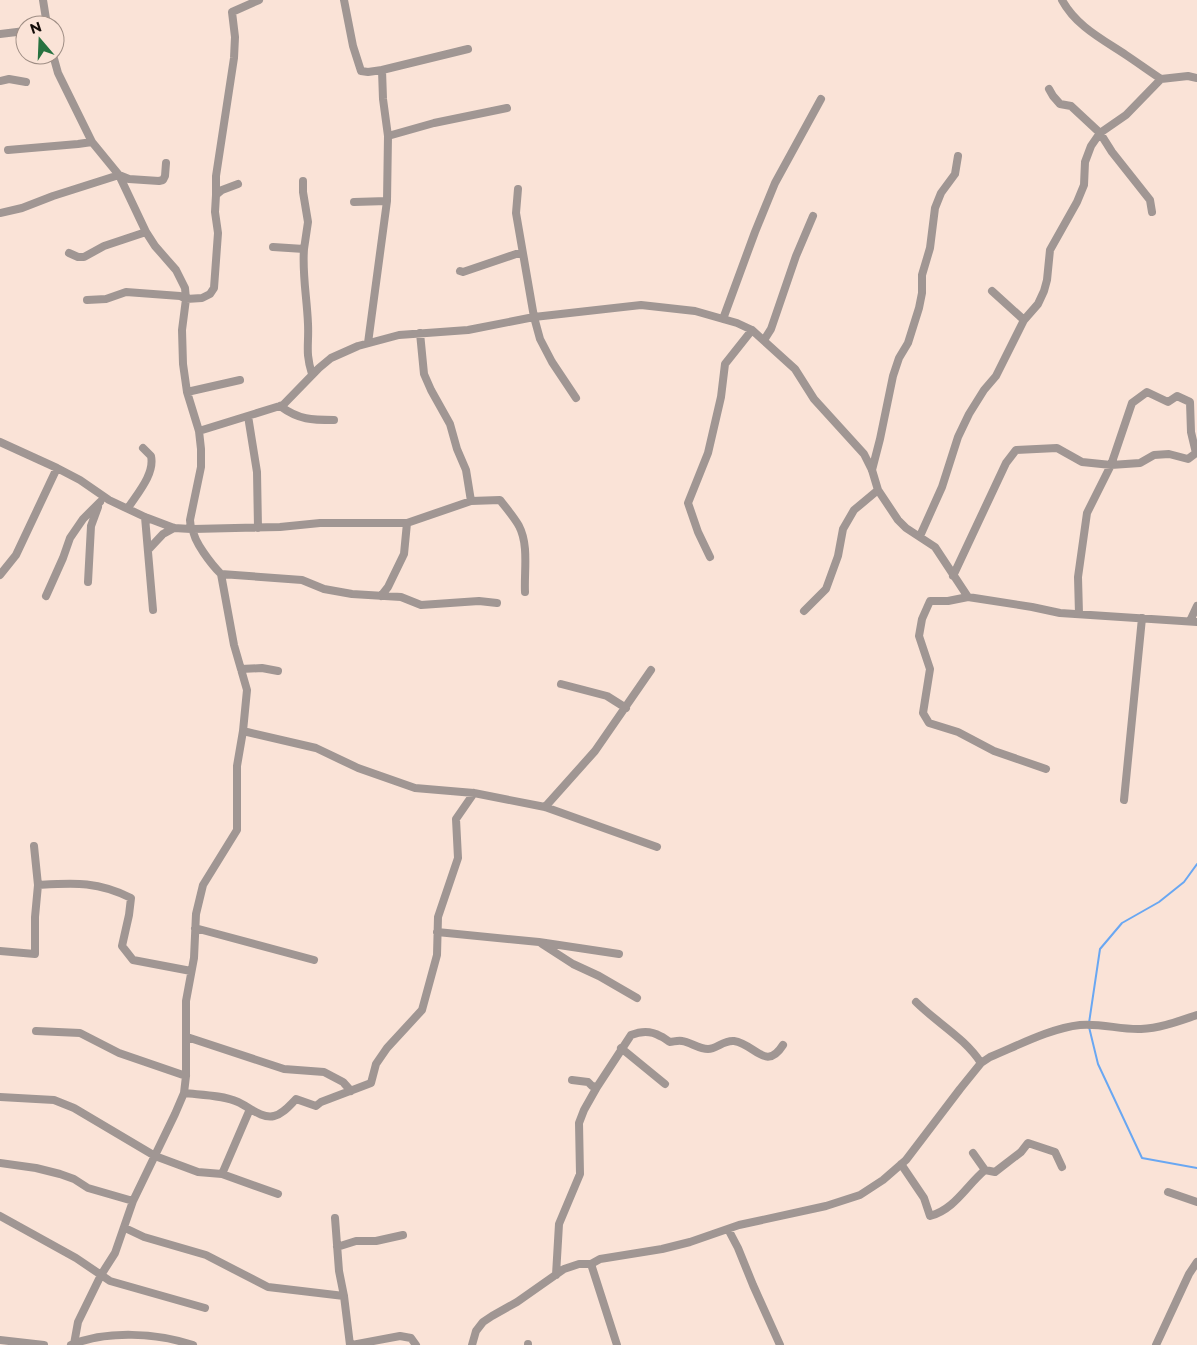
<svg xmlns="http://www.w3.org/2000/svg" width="1197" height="1345" viewBox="0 0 1197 1345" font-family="Montserrat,sans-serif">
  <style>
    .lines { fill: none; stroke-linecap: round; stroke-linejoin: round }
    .stream { stroke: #69a7f2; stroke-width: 2 }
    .street { stroke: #a09693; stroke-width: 8 }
  </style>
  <rect width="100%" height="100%" fill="#fae3d7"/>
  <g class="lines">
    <!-- stream -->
    <path class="stream" d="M1089,1023L1100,949L1122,923L1159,902L1184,882L1197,864
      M1089,1027L1098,1064L1142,1158L1197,1168"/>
    <!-- street -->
    <path class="street" d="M43,0L47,25
      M344,0L353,46L361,71L368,72L382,70
      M1062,0C1076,26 1102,39 1126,55C1138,63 1149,71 1161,79
      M0,34L25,31
      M53,55L58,73L92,142L119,175L146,232L155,246L176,270L185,288L186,299L182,330L183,364L187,392L199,431L201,449V467L190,520L191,529H193C193,541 212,565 221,574L234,645L247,690L243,731L237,766V830L203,885L196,914L194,958L186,1001V1076L184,1093L175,1114L133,1201L115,1253L101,1275L78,1322L74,1344
      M0,81L9,79L26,82
      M1049,89L1053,96L1060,104L1071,106L1100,133L1112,152L1150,200L1152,212
      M388,136L434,123L507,108
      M8,150L78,144L92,142
      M518,189L516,213L534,317L540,339L552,362L576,398
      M216,195V176L234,58L235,37L232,12L259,0
      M354,202L387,201
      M0,213L22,208L53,196L119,175L129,179L159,181L163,180L165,176L166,163
      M273,247L304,249L308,222L303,192V181
      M304,249C302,274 307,298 308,324C309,345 305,352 312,374
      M69,253L78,257H84L104,246L146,232
      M460,271L463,272L522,252
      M992,291L1024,320
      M87,300L106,299L126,292L180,296L186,299L202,298L210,294L214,288L218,233L215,212L216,195L222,190L238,184
      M723,319L755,232L775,183L821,99
      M420,333L424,374L431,390L450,424L457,449L466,470L471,501
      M764,340L771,329L796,256L813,216
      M368,343L387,201L388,136L383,99L382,70L468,49
      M187,392L240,380
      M280,406C299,420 312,420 334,420
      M248,416L257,472L258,528
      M199,431L283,405L319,368L331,358L358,346L399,335L468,330L534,317L641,305L695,311L737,323L752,330L795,369L814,399L864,454L872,470L878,490L898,520L906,528L935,547L968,597L1032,607L1060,613L1197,622
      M0,442L57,468L80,480L109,500L145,517L174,528L191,529
      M872,470L880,439L893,376L899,358L908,343L919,308L922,293V275L930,248L935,208L941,193L955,174L958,156
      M128,508C137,494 155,474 151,456L143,448
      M145,517L153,610
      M193,529L280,527L320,523H407L471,501L500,500C506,508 514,517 519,526C529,545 524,571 525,592
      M920,536L942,487L958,437L969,414L984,390L996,376L1024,320L1038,304L1044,291L1047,280L1050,250L1077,202L1084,185L1085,162L1091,146L1100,133L1126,115L1161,79L1188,76L1197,78
      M148,550L163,534L174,528
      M710,557L698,532L688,503L708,453L721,397L725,364L752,330
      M221,574L302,580L324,589L352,594L401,597L421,605L479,601L497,603
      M0,575L16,555L57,468
      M953,576L1006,463L1016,450L1057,448L1082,462L1111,465L1140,463L1154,455L1169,454L1188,459L1196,453L1191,432L1190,402L1177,396L1168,402L1147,392L1132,403L1111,465L1087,513L1078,577L1079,614
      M88,582L91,526L98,507
      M46,596L63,558L70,538L83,519L100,502
      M381,596L388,587L404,554L407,523
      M968,597L948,601H930L922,619L919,636L930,669L923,713L929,723L958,732L994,751L1046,769
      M804,611L826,589L838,556L843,529L854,510L878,490
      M1190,621L1197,606
      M241,669L262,668L278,671
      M561,684L607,696L626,708
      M243,731L316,748L358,768L415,788L474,793L545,807L657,847
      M1124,800L1142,618
      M545,807L595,751L651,670
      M38,885C74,883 97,881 131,898L129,915L122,946L133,960L191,971
      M195,928L314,960
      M437,932L539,942L619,954
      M542,944L573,964L599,976L637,998
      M0,951L35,954V917L38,885L34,846
      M916,1002C937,1023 965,1038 981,1063
      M36,1031L80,1033L119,1053L186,1076
      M187,1037L284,1069L324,1072L343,1082L351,1091
      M621,1048L665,1084
      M597,1087L631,1035C641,1031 650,1030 660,1036C664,1037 667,1041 670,1042C673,1042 678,1040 682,1041C690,1042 699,1049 708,1049C717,1049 723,1040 734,1041C755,1044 766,1072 783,1045
      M184,1093C201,1095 222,1095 238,1102C249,1107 262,1119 274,1116C283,1114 290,1105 296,1099L316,1106L321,1102L371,1083L376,1064L387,1048L422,1010L437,955L438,917L458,858L456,819L474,793
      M0,1097L54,1100L74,1108L155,1156L198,1172L222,1174L250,1109
      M0,1163L36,1168L60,1174L74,1179L88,1188L133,1201
      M901,1164L924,1198L930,1216C955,1209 966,1186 985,1170L973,1153
      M985,1170L995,1172L1021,1152L1028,1143L1055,1152L1062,1167
      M222,1174L278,1194
      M1168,1192L1197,1202
      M0,1216L76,1258L110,1281L205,1308
      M335,1218L339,1271L344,1296L350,1345
      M125,1228L144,1237L206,1255L268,1287L344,1296
      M728,1229L738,1248L753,1285L780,1345
      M337,1247L356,1241H376L403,1235
      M591,1264L617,1345
      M556,1275L559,1224L580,1174L579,1123L584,1110L597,1087L592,1086L588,1082L572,1080
      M0,1340L44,1345
      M528,1344V1345
      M71,1345C107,1330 157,1333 193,1345
      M352,1345L400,1336L411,1338L416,1345
      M472,1345L476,1331L483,1322L492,1316L517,1302L564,1269L579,1264H591L600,1259L662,1249L690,1242L739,1225L826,1206L860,1195L883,1180L906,1160L960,1089L981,1063L990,1057C1017,1046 1051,1028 1080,1025C1101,1023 1121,1030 1141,1029C1161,1028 1179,1021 1197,1015
      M1156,1345L1189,1274L1197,1262"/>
  </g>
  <!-- north arrow -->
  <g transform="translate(40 40) rotate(341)"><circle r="24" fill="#fae3d7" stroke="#9e8d84"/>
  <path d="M0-4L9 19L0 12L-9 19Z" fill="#277240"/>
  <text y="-8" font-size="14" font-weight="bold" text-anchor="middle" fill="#130c08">N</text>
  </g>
</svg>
